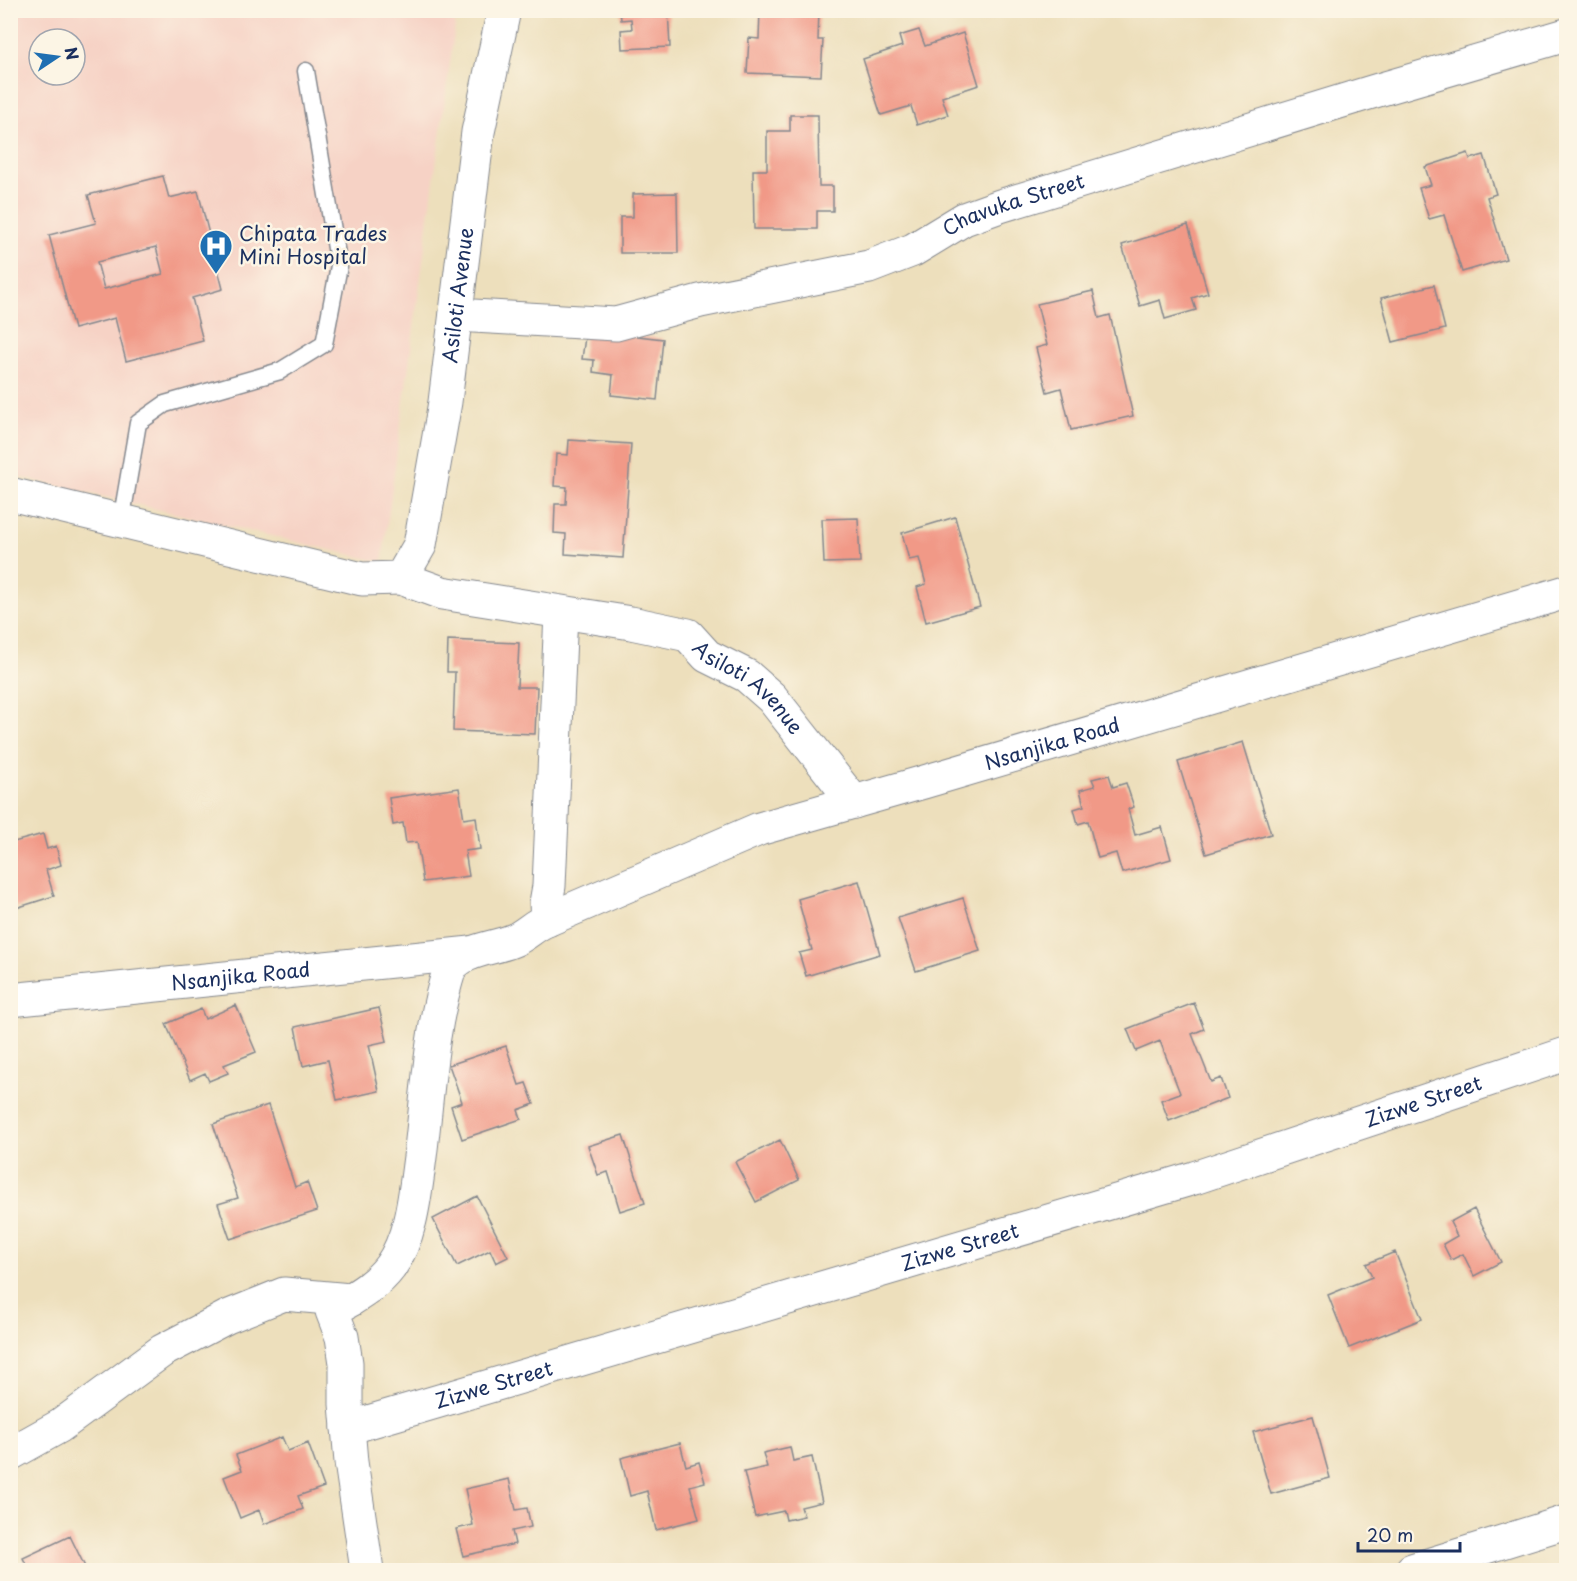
<svg xmlns="http://www.w3.org/2000/svg" width="1577" height="1581" viewBox="0 0 1577 1581" font-family="'Playpen Sans',sans-serif">
  <style>
    .built { fill: #f6d2c5; fill-rule: evenodd }
    .building { fill: #f19987; fill-rule: evenodd }
    .lines { fill: none; stroke-linecap: round; stroke-linejoin: round }
    .service-casing { stroke: #84878d; stroke-width: 19 }
    .minor-casing { stroke: #84878d; stroke-width: 35 }
    .service { stroke: #fff; stroke-width: 16 }
    .minor { stroke: #fff; stroke-width: 33 }
    .labels { text-anchor: middle; stroke-width: 5; stroke-linejoin: round; paint-order: stroke }
    .street-label { font-size: 20px; fill: #1b2f5e; stroke: #fcf5e5 }
    .poi-label { font-size: 20px; fill: #1b2f5e; stroke: #fcf5e5; text-anchor: start }
  </style>
  <rect width="100%" height="100%" fill="#fcf5e5"/>
  <filter id="ink" filterUnits="userSpaceOnUse"><feTurbulence type="fractalNoise" baseFrequency=".0167" numOctaves="2"/><feDisplacementMap in="SourceGraphic" scale="12" xChannelSelector="R" yChannelSelector="G"/><feConvolveMatrix kernelMatrix="1 2 1 2 8 2 1 2 1" color-interpolation-filters="sRGB"/></filter>
  <filter id="wash" filterUnits="userSpaceOnUse"><feTurbulence type="fractalNoise" baseFrequency=".008" numOctaves="4" result="noise"/><feDisplacementMap in="SourceGraphic" scale="24" xChannelSelector="R" yChannelSelector="G"/><feGaussianBlur stdDeviation="1.35" result="paint"/><feColorMatrix in="noise" values="0 0 0 0 0 0 0 0 0 0 0 0 0 0 0 0 0 1.4 0 .05"/><feComposite in="paint" operator="in"/></filter>
  <g filter="url(#wash)">
    <rect width="100%" height="100%" fill="#eddfbc"/>
    <!-- built -->
    <path class="built" d="M11,11H457L382,562L11,475ZM39,39H75V75H39Z"/>
    <g id="blocks">
      <!-- building -->
      <path class="building" d="M620,10H668L670,47L622,49L621,30L632,29L631,19L621,20Z
        M760,10H819L818,40H823L821,76L747,73L749,38L759,39Z
        M919,30L925,46L963,33L979,85L942,97L948,115L917,125L911,106L881,115L863,59L902,46L899,36Z
        M790,115H818L819,186H833V211H817V229H754L753,170H767V131H790Z
        M1468,153L1470,159L1484,155L1496,194L1487,197L1506,259L1462,272L1444,215L1429,219L1419,188L1431,185L1425,167Z
        M163,176L169,198L198,191L223,289L192,298L203,341L126,361L115,318L74,329L49,235L96,223L88,195ZM156,247L163,274L104,289L97,262Z
        M677,193L678,253H620V217H633V194Z
        M1188,225L1208,293L1192,298L1196,310L1165,319L1160,300L1140,306L1122,245Z
        M1434,285L1445,329L1393,342L1381,298Z
        M1093,291L1099,318L1110,315L1133,416L1071,430L1061,388L1047,392L1036,348L1047,345L1037,304Z
        M586,330L663,339L657,400L611,395L613,375L593,372L594,360L582,359Z
        M569,440L631,444L623,558L565,554L566,534L554,533L555,504H566L567,487L554,486L556,454L568,455Z
        M955,517L980,607L926,622L917,587L926,584L919,558L909,560L902,533Z
        M858,518L860,562L824,563L822,519Z
        M448,640L519,643L517,687H537L535,734L453,731L455,672H447Z
        M1243,742L1271,834L1206,854L1178,762Z
        M1109,775L1113,787L1126,783L1134,807L1128,809L1135,835L1162,827L1171,859L1122,873L1116,853L1098,858L1088,821L1078,824L1074,809L1084,806L1080,790L1095,786L1092,779Z
        M459,788L464,819L476,817L480,849L465,851L469,876L423,882L417,842L406,843L403,823L393,825L389,798Z
        M43,834L47,849L56,846L61,865L46,870L54,896L16,908L10,890V843Z
        M859,881L880,954L806,976L799,953L812,950L798,899Z
        M963,898L980,951L916,971L898,918Z
        M1194,1003L1204,1029L1192,1034L1211,1082L1221,1078L1228,1098L1169,1121L1161,1100L1180,1093L1160,1041L1136,1051L1127,1029Z
        M236,1005L256,1052L224,1065L228,1073L209,1081L205,1073L190,1080L166,1024L201,1009L205,1019Z
        M379,1008L387,1041L369,1045L379,1091L337,1100L328,1060L303,1066L295,1027Z
        M506,1046L519,1085L526,1083L534,1104L518,1110L521,1119L462,1139L451,1106L462,1102L449,1065Z
        M268,1105L295,1187L307,1182L317,1211L230,1239L218,1204L238,1198L213,1124Z
        M623,1135L645,1203L620,1211L608,1172L598,1175L588,1146Z
        M780,1140L799,1180L756,1202L735,1162Z
        M477,1196L508,1257L496,1263L490,1250L457,1266L433,1219Z
        M1474,1209L1501,1262L1474,1276L1463,1254L1451,1260L1443,1244L1457,1236L1450,1222Z
        M1395,1252L1422,1319L1349,1348L1328,1295L1372,1277L1366,1264Z
        M1313,1416L1330,1478L1271,1494L1253,1432Z
        M282,1437L288,1451L308,1443L324,1487L298,1496L303,1509L264,1524L259,1510L240,1518L224,1477L242,1470L236,1455Z
        M680,1443L686,1466L699,1462L705,1482L690,1486L699,1519L656,1530L647,1491L630,1496L621,1458Z
        M790,1447L793,1461L812,1457L822,1502L801,1507L804,1516L786,1520L784,1511L755,1517L744,1472L767,1467L763,1453Z
        M509,1479L516,1510L527,1508L531,1527L512,1531L515,1544L463,1556L456,1529L473,1525L465,1489Z
        M70,1536L86,1569L29,1570L23,1558Z"/>
    </g>
  </g>
  <g filter="url(#ink)">
    <use href="#blocks" fill-opacity="0" stroke="#84878d" stroke-width="1.5"/>
    <g class="lines">
      <!-- service casing -->
      <g class="service-casing">
        <path id="service" d="M121,522L138,423L165,404L280,371L324,344L339,266L306,71"/>
      </g>
      <!-- minor casing -->
      <g class="minor-casing">
        <g id="minor">
          <path id="s1" d="M456,315L616,324L700,301L869,267L913,250L964,219L1000,206L1375,91L1566,35"/>
          <path id="s2" d="M10,494L362,579L401,578L420,545L445,402L478,132L504,10"/>
          <path id="s3" d="M401,578L442,593L631,623L688,635L707,656L747,676L772,698L854,802"/>
          <path id="s4" d="M547,920L759,829L924,782L1566,592"/>
          <path id="s5" d="M10,1000L471,953"/>
          <path id="s6" d="M348,1428L1194,1178L1566,1054"/>
          <path d="M10,1454L60,1426L162,1351L227,1317L284,1294L350,1300"/>
          <path d="M367,1570L351,1462L346,1404V1363L342,1337L332,1311C353,1298 375,1287 390,1267C412,1236 415,1193 420,1157C428,1094 430,1029 450,968C464,949 494,949 514,940C527,934 534,925 547,920L546,903L549,886L561,613"/>
          <path d="M1412,1570L1566,1522"/>
        </g>
      </g>
      <!-- service -->
      <use href="#service" class="service"/>
      <!-- minor -->
      <use href="#minor" class="minor"/>
    </g>
  </g>
  <!-- icons -->
  <defs>
    <g id="hospital-pin" transform="scale(1.725)"><path d="M0 17L-7.5 6A9.5 9.5 0 1 1 7.5 6Z" fill="#1f6fb2" stroke="#fcf5e5"/><path d="M-5-5h3v3.5h4V-5h3V5h-3V1.5h-4V5h-3Z" fill="#fff"/></g>
  </defs>
  <g fill-rule="evenodd">
    <use href="#hospital-pin" x="216" y="246"/>
  </g>
  <g class="labels">
    <!-- street labels -->
    <g class="street-label">
      <text dy="7" stroke="none"><textPath href="#s1" startOffset="578">Chavuka Street</textPath></text>
      <text dy="7" stroke="none"><textPath href="#s2" startOffset="692">Asiloti Avenue</textPath></text>
      <text dy="7" stroke="none"><textPath href="#s3" startOffset="374">Asiloti Avenue</textPath></text>
      <text dy="7" stroke="none"><textPath href="#s4" startOffset="536">Nsanjika Road</textPath></text>
      <text dy="7" stroke="none"><textPath href="#s5" startOffset="232">Nsanjika Road</textPath></text>
      <text dy="7" stroke="none"><textPath href="#s6" startOffset="1124">Zizwe Street</textPath></text>
      <text dy="7" stroke="none"><textPath href="#s6" startOffset="638">Zizwe Street</textPath></text>
      <text dy="7" stroke="none"><textPath href="#s6" startOffset="152">Zizwe Street</textPath></text>
    </g>
    <!-- poi labels -->
    <g class="poi-label">
      <text x="239" y="241">Chipata Trades<tspan x="239" dy="23">Mini Hospital</tspan></text>
    </g>
  </g>
  <!-- margin -->
  <rect width="1577" height="1581" fill="none" stroke="#fcf5e5" stroke-width="36"/>
  <!-- north arrow -->
  <g transform="translate(57 57) rotate(77)"><circle r="28" fill="#fcf5e5" stroke="#a2a6af" stroke-width="1.5"/>
  <path d="M0-4.5L10 22L0 15L-10 22Z" fill="#1f6fb2"/>
  <text y="-9" font-size="16" font-weight="bold" text-anchor="middle" fill="#1b2f5e">N</text>
  </g>
  <!-- scale -->
  <path d="M1358 1542v9h102v-9" fill="none" stroke="#1b2f5e" stroke-width="3"/>
  <text x="1367" y="1542" font-size="18" fill="#1b2f5e" stroke="#fcf5e5" stroke-width="4.5" paint-order="stroke">20 m</text>
</svg>
